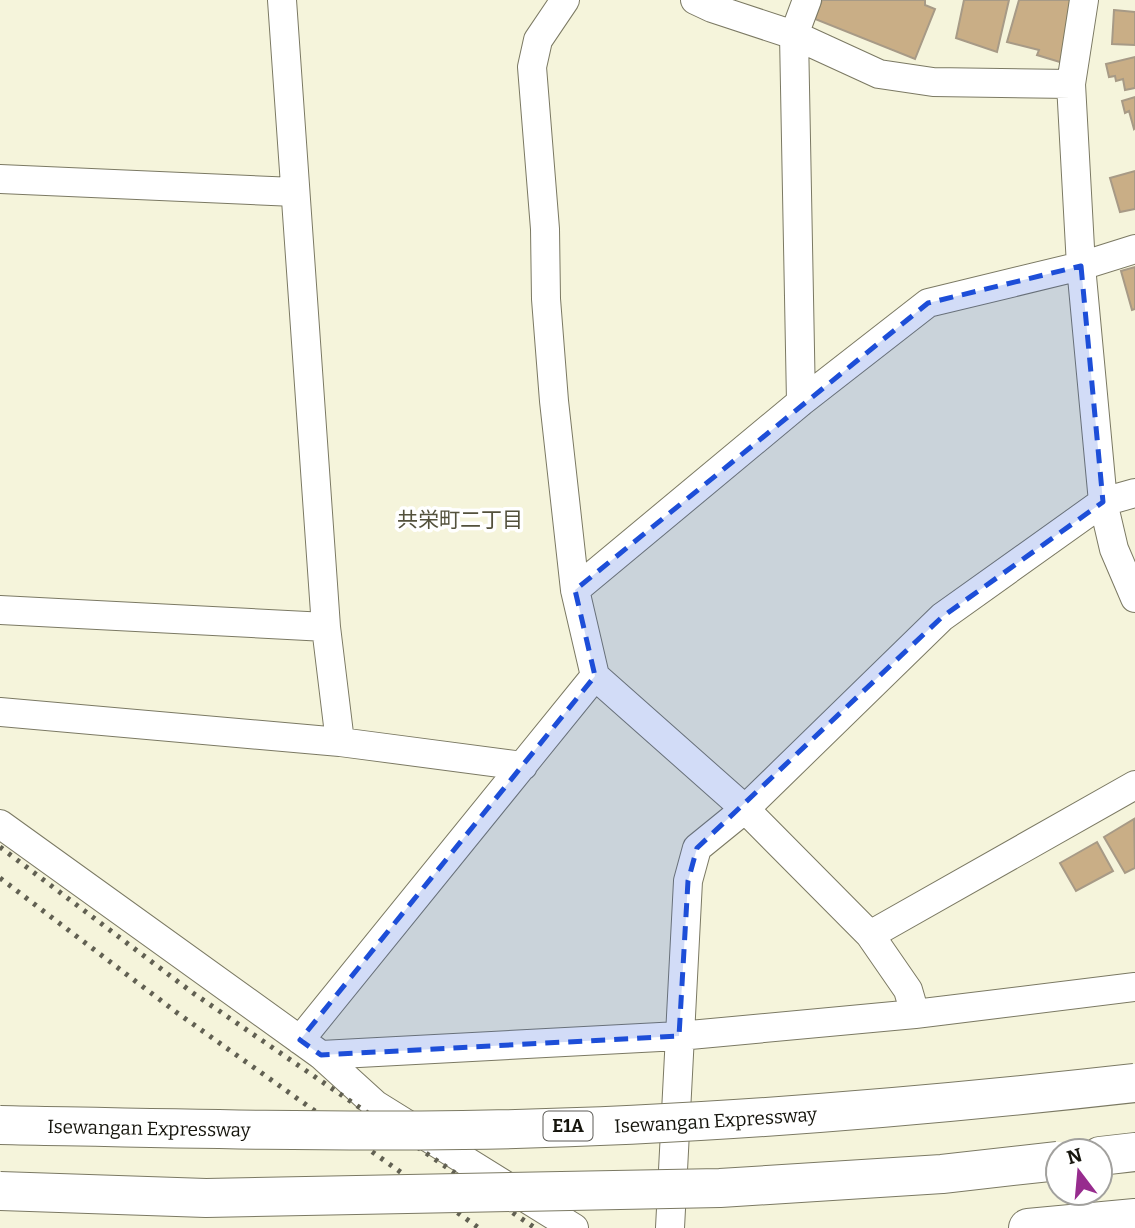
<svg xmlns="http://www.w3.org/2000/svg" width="1135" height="1228" viewBox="0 0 1135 1228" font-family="Bitter,'Noto Sans JP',serif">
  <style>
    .building { fill: #c9ae86; stroke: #a79a86; stroke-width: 2 }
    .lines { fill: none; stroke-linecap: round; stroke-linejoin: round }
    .minor-casing { stroke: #7b7963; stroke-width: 30 }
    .trunk-casing { stroke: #7b7963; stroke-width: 40 }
    .motorway-casing { stroke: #7b7963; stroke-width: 40 }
    .minor { stroke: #fff; stroke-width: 28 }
    .trunk { stroke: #fff; stroke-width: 38 }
    .motorway { stroke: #fff; stroke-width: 38 }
    .rail { stroke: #616052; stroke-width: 5; stroke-dasharray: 3.5 7; stroke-linecap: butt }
    .motorway-bridge-casing { stroke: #7b7963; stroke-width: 40; stroke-linecap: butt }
    .motorway-bridge { stroke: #fff; stroke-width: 38 }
    .marked { fill: #1d4ed8; fill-opacity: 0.2; stroke: #1d4ed8; stroke-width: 5; stroke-dasharray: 14 9; stroke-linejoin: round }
    .labels { text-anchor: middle; stroke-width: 7; stroke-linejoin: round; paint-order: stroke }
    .shield { fill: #fff; stroke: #5c5b56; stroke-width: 2 }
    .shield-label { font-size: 18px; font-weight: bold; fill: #16150d }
    .street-label { font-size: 19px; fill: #16150d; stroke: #fff }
    .neighbourhood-label { font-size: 21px; fill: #53513c; stroke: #fff }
  </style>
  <rect width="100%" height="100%" fill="#f5f4db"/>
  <!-- building -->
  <path class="building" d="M822,0H925V5L935,9L915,59L815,19Z
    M964,0H1009L997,52L956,38Z
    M1019,0H1073L1063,63L1037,55L1039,50L1007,42Z
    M1114,10L1135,12V45L1112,44Z
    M1135,57V88L1125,90L1123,79L1116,81L1115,76L1109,77L1106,64Z
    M1135,97V128L1134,129L1129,111L1125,113L1122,101Z
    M1135,171V209L1120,212L1110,178Z
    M1135,267V309L1132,310L1121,271Z
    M1134,819L1135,868L1125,873L1104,837Z
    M1097,842L1113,871L1076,891L1060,863Z"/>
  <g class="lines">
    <!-- minor casing -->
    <g class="minor-casing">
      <path id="minor" d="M282,0L326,627L340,742
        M565,0L538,40L532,67L545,229L546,299L554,401L575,590L595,676L745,809L870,935L908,990L915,1014
        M695,0L712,8L794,35L879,74L933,82L1071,84
        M1084,0L1071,84L1081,266L1103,502L1114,549L1135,598
        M0,179L295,192
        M801,402L794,35L807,0
        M575,590L801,402L928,303L1081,266L1135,249
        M0,610L326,627
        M0,712L340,742L523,766
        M0,824L321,1055L376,1105L574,1228
        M870,935L1135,785
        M300,1040L595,676
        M321,1055L679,1036L915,1014L1135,987
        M670,1228L688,881L697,848L745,809L942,617L1103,502L1135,493"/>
    </g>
    <!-- trunk casing -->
    <g class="trunk-casing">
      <path id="trunk" d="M1028,1228L1135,1218"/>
    </g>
    <!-- motorway casing -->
    <g class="motorway-casing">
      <path id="motorway" d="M1100,1156L1135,1152"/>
    </g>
    <!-- minor -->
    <use href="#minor" class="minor"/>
    <!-- trunk -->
    <use href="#trunk" class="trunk"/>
    <!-- motorway -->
    <use href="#motorway" class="motorway"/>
    <!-- rail -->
    <path class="rail" d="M0,847L193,993L535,1228
      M0,878L176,1012L479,1228"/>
    <!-- motorway-bridge casing -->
    <g class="motorway-bridge-casing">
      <g id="motorway-bridge">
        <path id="s1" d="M0,1125C154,1128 309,1132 463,1130C687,1127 912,1108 1135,1083"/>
        <path d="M0,1191L206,1198L720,1188L942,1174L1058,1161"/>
      </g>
    </g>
    <!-- motorway-bridge -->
    <use href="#motorway-bridge" class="motorway-bridge"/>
  </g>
  <!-- marked area -->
  <path class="marked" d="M1081,266L1103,502L942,617L697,848L688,881L679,1036L321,1055L300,1040L595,676L575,590L928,303Z"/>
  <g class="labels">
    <!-- shield labels -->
    <rect class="shield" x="543.5" y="1111.5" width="49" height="29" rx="5"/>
    <g class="shield-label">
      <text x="568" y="1132">E1A</text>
    </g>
    <!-- street labels -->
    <g class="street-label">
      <text dy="7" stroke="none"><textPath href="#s1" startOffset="716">Isewangan Expressway</textPath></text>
      <text dy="7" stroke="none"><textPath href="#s1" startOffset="149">Isewangan Expressway</textPath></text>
    </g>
    <!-- neighbourhood labels -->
    <g class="neighbourhood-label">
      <text x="460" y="527">共栄町二丁目</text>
    </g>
  </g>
  <!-- north arrow -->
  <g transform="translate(1079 1172) rotate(344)"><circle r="33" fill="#ffffff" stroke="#a2a19e" stroke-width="2"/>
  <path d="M0-5L12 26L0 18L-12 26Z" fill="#972c8e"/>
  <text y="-10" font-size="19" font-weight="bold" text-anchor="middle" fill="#16150d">N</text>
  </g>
</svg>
